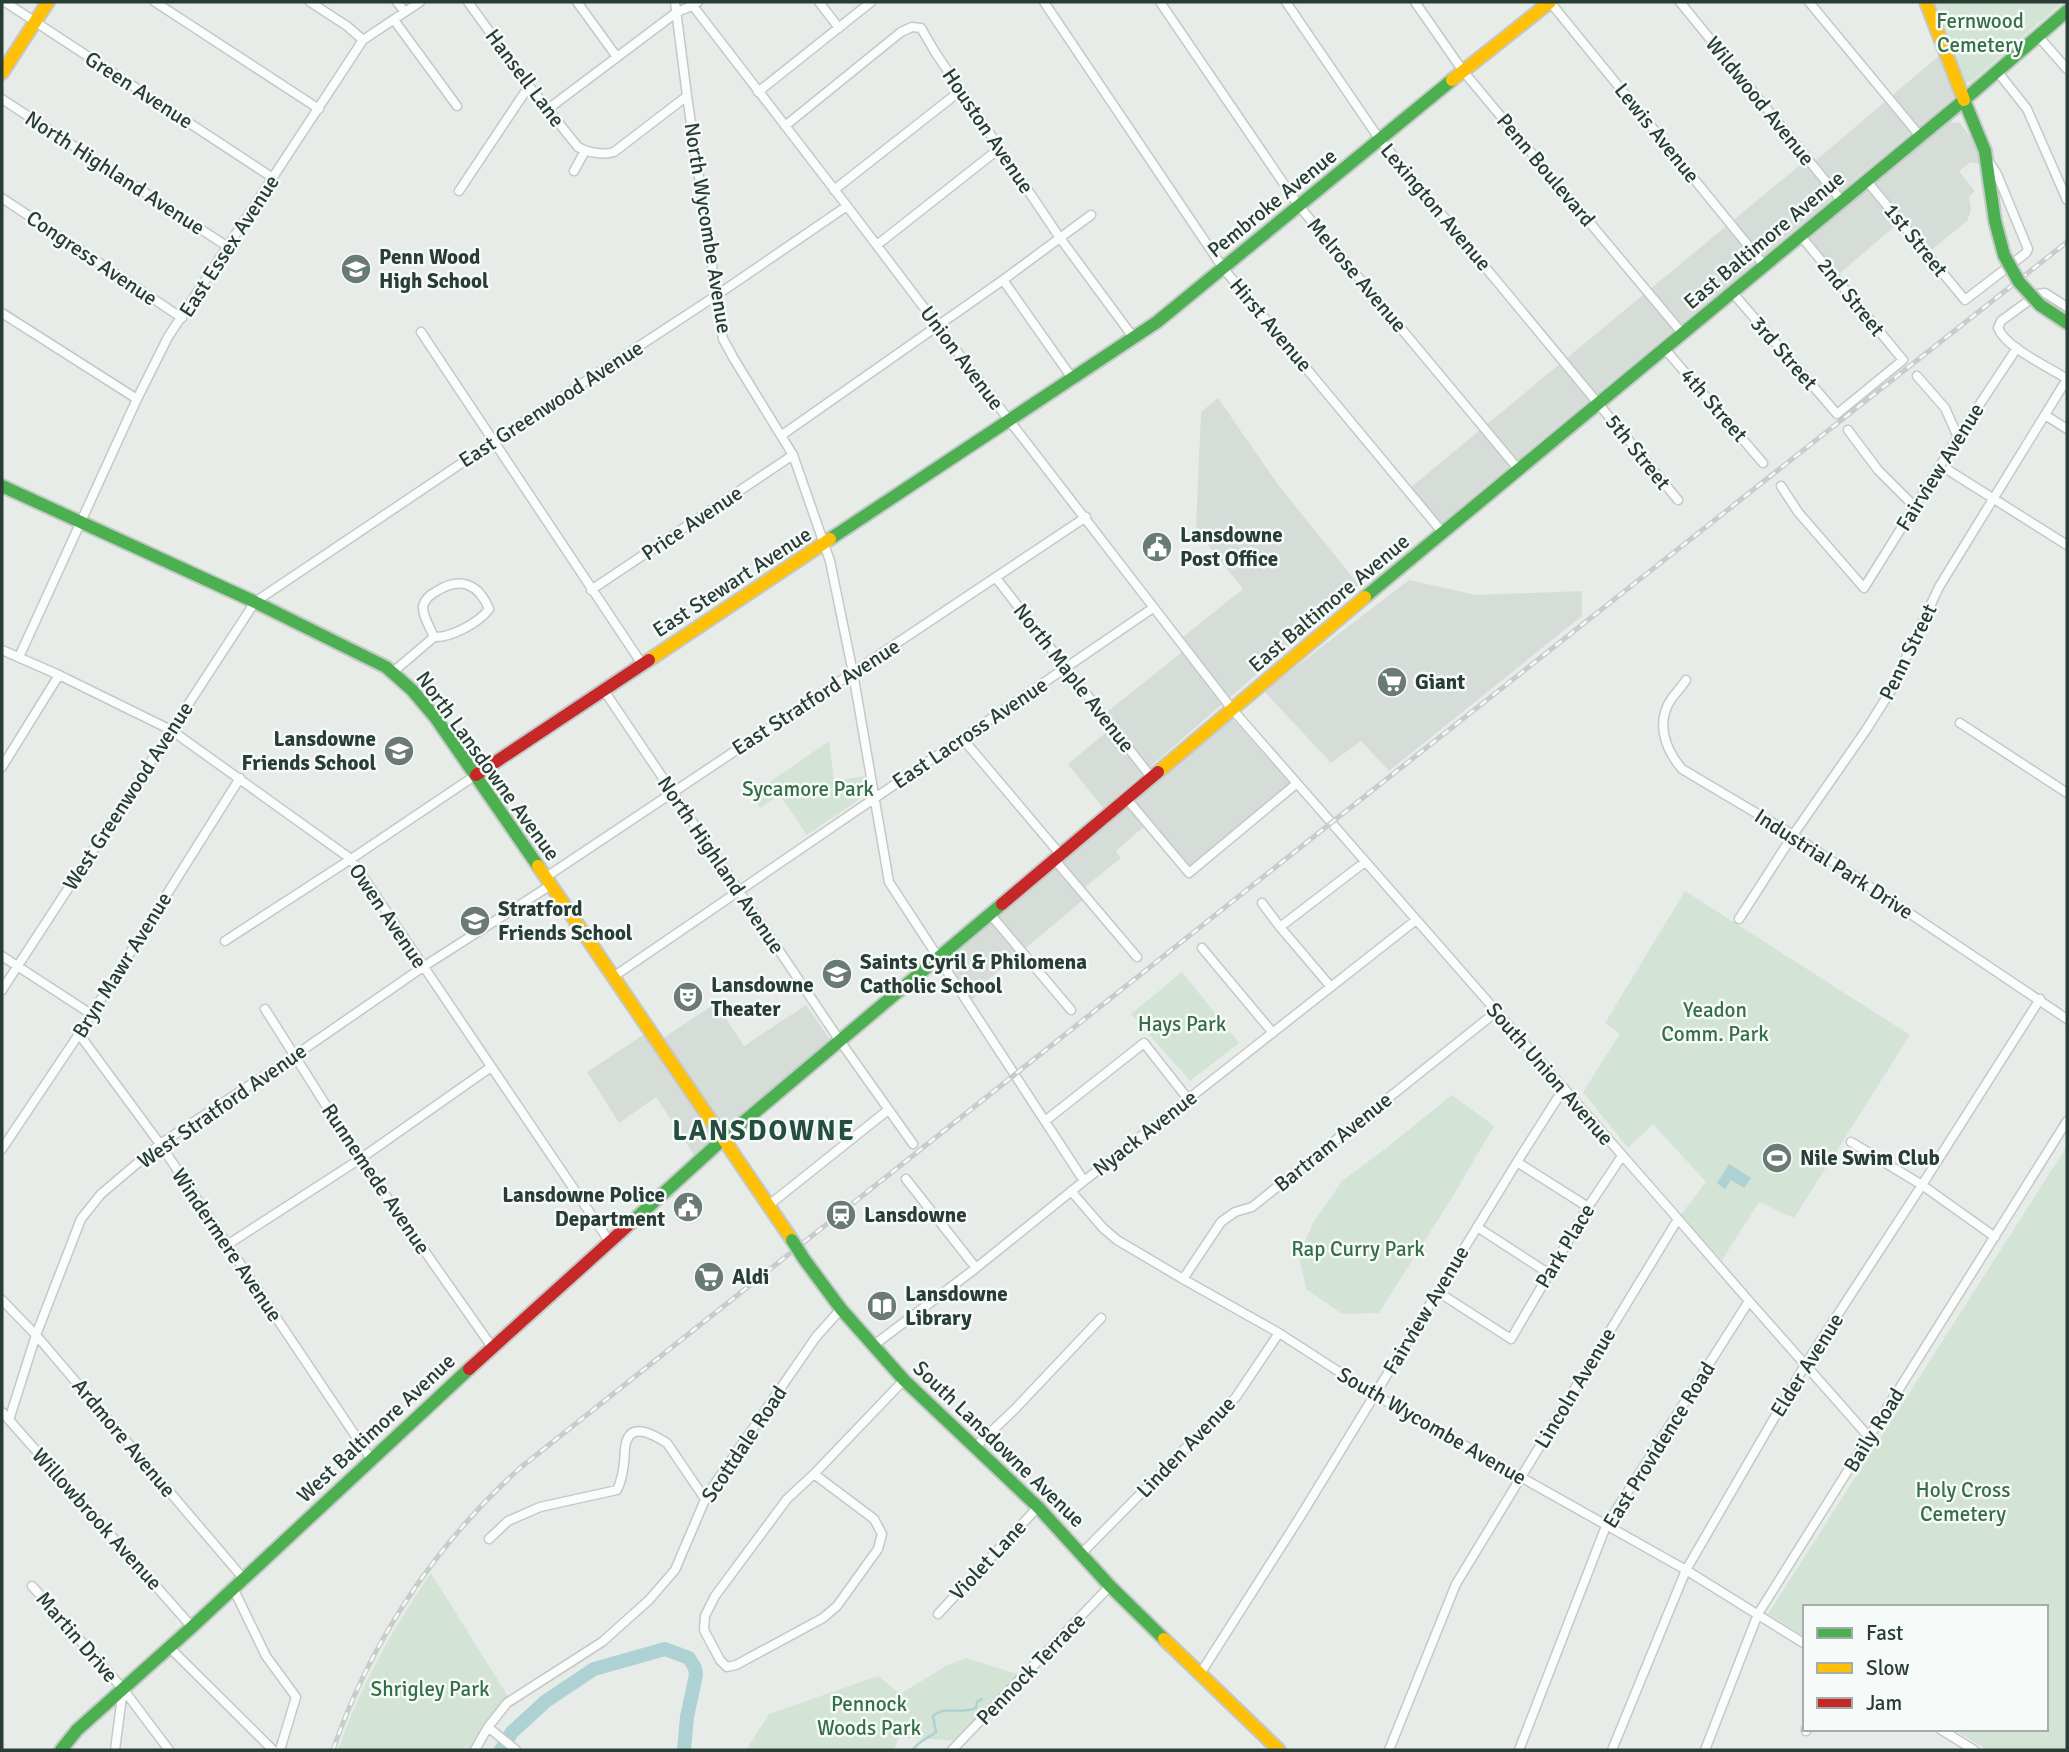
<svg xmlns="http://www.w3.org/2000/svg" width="2069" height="1752" viewBox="0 0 2069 1752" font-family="Signika,sans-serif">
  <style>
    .built { fill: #d6ddd9 }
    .green { fill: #d3e3d6 }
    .water { fill: #aed2d4 }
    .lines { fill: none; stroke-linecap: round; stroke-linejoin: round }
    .stream { stroke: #aed2d4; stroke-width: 2.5 }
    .river { stroke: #aed2d4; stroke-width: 14 }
    .street-casing { stroke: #c4c9c6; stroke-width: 11 }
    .fast-casing { stroke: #c3c9c6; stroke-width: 16 }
    .slow-casing { stroke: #c3c9c6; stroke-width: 16 }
    .jam-casing { stroke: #c3c9c6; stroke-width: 16 }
    .street { stroke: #fbfcfc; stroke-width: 8 }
    .fast { stroke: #4caf50; stroke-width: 12 }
    .slow { stroke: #ffc107; stroke-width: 12 }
    .jam { stroke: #c62828; stroke-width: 12 }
    .rail-casing { stroke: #c8ccca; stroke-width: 5 }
    .rail { stroke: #f6faf8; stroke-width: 2.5; stroke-dasharray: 8; stroke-linecap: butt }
    .fast-bridge-casing { stroke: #c3cac7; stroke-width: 16; stroke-linecap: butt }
    .fast-bridge { stroke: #4caf50; stroke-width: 12 }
    .labels { text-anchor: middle; stroke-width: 5; stroke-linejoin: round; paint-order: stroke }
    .park-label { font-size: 21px; fill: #366f47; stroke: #f6faf8 }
    .street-label { font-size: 21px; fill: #273d35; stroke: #f6faf8 }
    .poi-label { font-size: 21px; font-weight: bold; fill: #273d35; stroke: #f6faf8; text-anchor: start }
    .district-label { font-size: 28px; font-weight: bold; letter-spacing: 2px; fill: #254d40; stroke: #f6faf8 }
  </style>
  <rect width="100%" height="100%" fill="#e7ece9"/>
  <!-- built -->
  <path class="built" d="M1941,54L1954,97L1440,524L1410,488L1800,165L1806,169Z
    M1950,122L1960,123L1972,139L1979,153V164L1971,162L1959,171L1975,191L1969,197L1971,210L1967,221L1930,251L1903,219L1839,274L1808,237Z
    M1218,398L1279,486L1359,585L1103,808L1068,764L1116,724L1107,712L1190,646L1183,637L1243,589L1196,530L1201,412Z
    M1409,580L1476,595L1582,591V616L1389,771L1361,741L1331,763L1264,691Z
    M1228,719H1233L1291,784L1190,867L1150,821L1116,851L1121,858L1085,887L1090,894L989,979V983L970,1002L942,959Z
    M716,1003L744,1046L806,1005L830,1039L694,1155L656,1097L619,1123L587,1072L646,1033L654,1044Z"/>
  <!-- green -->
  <path class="green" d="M1933,2H2063L1973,80L1965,84Z
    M829,741L834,781L865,776L867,794L807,835L780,795L760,808L751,795Z
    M1685,891L1910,1035L1794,1218L1759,1202L1722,1260L1680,1216L1706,1182L1653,1124L1628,1148L1583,1092L1620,1034L1605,1023Z
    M1182,972L1239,1043L1190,1081L1131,1014Z
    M1452,1095L1494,1126L1456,1191L1379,1313L1342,1314L1306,1289L1299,1255L1313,1223L1342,1181L1385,1149Z
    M2067,1146V1750H1987L1953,1729H2046V1607H1805V1637L1768,1614Z
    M431,1573L511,1701L475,1750H338C361,1684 392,1630 431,1573Z
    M966,1658L1024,1676L961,1741L899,1737L894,1750H746L769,1714L878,1676L900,1694L946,1666Z"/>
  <!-- water -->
  <path class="water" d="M1729,1164L1751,1178L1744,1188L1731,1180L1725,1189L1717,1183Z"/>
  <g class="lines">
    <!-- stream -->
    <path class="stream" d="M913,1750C919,1740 928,1739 936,1732L933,1716C944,1705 959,1715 976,1708L977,1702L982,1699"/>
    <!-- river -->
    <path class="river" d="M501,1750L512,1732L546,1701L594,1669L665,1649L689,1658L695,1668L696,1675L687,1717L684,1750"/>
    <!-- street casing -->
    <g class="street-casing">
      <path id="street" d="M5,2L273,178
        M155,2L319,109
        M310,2L347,26L363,40
        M397,2L405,12
        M468,2L529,86L578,147C588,153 603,155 614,152L687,96
        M577,2L617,57
        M675,2L687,96L723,339L734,359L793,455L830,561L853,673L889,882L1084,1181
        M690,2L847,206L1009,420L1232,709L1678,1219L1749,1301L1869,1437
        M819,2L839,28
        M1044,2L1223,268L1443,533
        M1160,2L1299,206L1519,470
        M1286,2L1380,140L1678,500
        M1415,2L1463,71L1682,333
        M1550,2L1764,265
        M1680,2L1841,200
        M1809,2L1920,136
        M394,20L457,106
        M2038,36L2067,69
        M1997,71L2027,109L2067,200
        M758,92L871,2
        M2,99L228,247
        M548,109L677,12L692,6L698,2
        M785,126L901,32L912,27L921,28L935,52L1060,238L1133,337
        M574,171L585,151
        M1866,180L1965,300L2026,253L2028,249L1997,174L1989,162
        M834,190L960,91
        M459,191L529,86
        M2,198L182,318
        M877,245L1000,148
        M1003,280L1072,378
        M1732,292L1837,414L1903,360L1800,235
        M2067,307L2045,293L2038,294L2001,321L1998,328C2006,348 2049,367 2067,379
        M2,313L137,399
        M421,332L642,664
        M1664,348L1763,463
        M1917,376L1945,408L1958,437
        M2045,415L2067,429
        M1848,430L1878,470L1915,507
        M782,435L1003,280L1091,215
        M1948,470L2067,545
        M1781,486L1798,512L1864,588L1958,437L2017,348
        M996,578L1151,777
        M591,590L793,455
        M2,650L59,675L171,730L351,859L609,1241
        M19,657L137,399L168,337L363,40L420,2
        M393,672L434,637C450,638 479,623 489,609C479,584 460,576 437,591C431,594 425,599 423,606C422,616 431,629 434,637
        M1686,680C1682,686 1677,692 1672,698C1655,722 1665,749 1682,769L1793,835L2067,1019
        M603,689L840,1041L913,1144
        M1960,723L2067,793
        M962,738L1060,854
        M2,767L59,675
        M1126,798L1189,873L1296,784
        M1054,859L1137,957
        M546,877L1086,517
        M1262,903L1280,927L1331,987
        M990,914L1071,1010
        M1739,919L1793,835L1866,730L1890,692L1939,587L2067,379
        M1280,927L1365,862
        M225,941L351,859L476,775
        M1202,948L1273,1033
        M2,956L91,1014
        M613,977L1153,608
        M2,990L255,602L493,442L717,295L847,206
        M265,1009L360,1159L492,1347
        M79,1034L160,1144L371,1459
        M1045,1121L1144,1043L1188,1099
        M1851,1142L1922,1185L1995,1237
        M2,1149L79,1034L240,778
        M1517,1162L1588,1207
        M906,1179L976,1268
        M1071,1191L1103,1228L1117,1240L1183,1279L1279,1333L1375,1395L1686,1570L1805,1644
        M769,1205L888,1110
        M1477,1227L1548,1273
        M227,1245L360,1159L491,1067
        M1183,1279L1221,1222L1235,1212L1252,1207L1496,1012
        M1438,1292L1511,1339L1588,1207L1622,1156
        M2,1300L36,1335L243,1578
        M874,1345L976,1268L1084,1181L1416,920
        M2,1412L192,1627
        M9,1420L36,1335L81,1219L101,1194L160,1144L294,1056L423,967L551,885
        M976,1446L1015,1409L1101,1318
        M814,1474L874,1519L882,1534L878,1549L837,1606L823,1618L736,1665L727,1667L720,1660L704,1630L705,1616L715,1596L787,1499L814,1474L904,1380
        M489,1539L508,1521L540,1507L617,1490C621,1482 623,1472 624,1463C625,1456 624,1446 627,1440C634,1422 657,1437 667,1443L705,1499
        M1082,1553L1236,1397L1279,1333
        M32,1586L123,1689L169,1750
        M233,1588L266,1656L296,1697L280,1750
        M938,1614L1038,1507
        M169,1647L273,1750
        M1200,1674L1300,1517L1517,1162L1564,1088
        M488,1727L516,1750
        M1806,1729V1731
        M1940,1729L1974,1750
        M115,1750L123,1689
        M475,1750L488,1727L507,1703L602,1642L649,1600L675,1570L707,1495L816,1337L841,1309
        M952,1750L1110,1586
        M1389,1750L1456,1584L1678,1219
        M1519,1750L1606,1526L1749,1301
        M1612,1750L1686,1570L1805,1365L1922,1185L2040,999
        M1705,1750L1758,1614L2067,1121"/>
    </g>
    <!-- fast casing -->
    <g class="fast-casing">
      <path id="fast" d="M1964,100L1985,151L1995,221L2004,255
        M2040,305L2067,323
        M2,486L255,602L386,667L412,690L435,717L538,866
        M830,539L1157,322L1452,80
        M1365,597L1964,100L2067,11
        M634,1220L722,1140L1002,904
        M804,1259L841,1309L904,1380L1038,1507L1110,1586L1164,1639
        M61,1750L77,1730L192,1627L469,1369"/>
    </g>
    <!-- slow casing -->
    <g class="slow-casing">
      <path id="slow" d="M1926,2L1964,100
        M2,73L48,2
        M1452,80L1550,2
        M649,660L830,539
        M1158,772L1365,597
        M538,866L792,1240
        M1164,1639L1279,1750"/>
    </g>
    <!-- jam casing -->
    <g class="jam-casing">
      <path id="jam" d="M476,775L649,660
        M1002,904L1158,772
        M469,1369L634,1220"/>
    </g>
    <!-- street -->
    <use href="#street" class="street"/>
    <!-- fast -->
    <use href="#fast" class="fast"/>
    <!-- slow -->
    <use href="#slow" class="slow"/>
    <!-- jam -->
    <use href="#jam" class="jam"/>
    <!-- rail casing -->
    <g class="rail-casing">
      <path id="rail" d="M333,1750C370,1642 435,1545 520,1468L1331,823L2067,242"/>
    </g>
    <!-- rail -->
    <use href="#rail" class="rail"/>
    <!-- fast-bridge casing -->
    <g class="fast-bridge-casing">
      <path id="fast-bridge" d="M2004,255L2019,282L2040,305
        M792,1240L804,1259"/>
    </g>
    <!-- fast-bridge -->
    <use href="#fast-bridge" class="fast-bridge"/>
  </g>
  <!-- icons -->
  <defs>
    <g id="school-disc" transform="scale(1.575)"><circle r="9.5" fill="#6a7a74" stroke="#f6faf8"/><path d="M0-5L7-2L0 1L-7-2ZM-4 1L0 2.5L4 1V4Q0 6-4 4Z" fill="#fff"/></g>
    <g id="civic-disc" transform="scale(1.575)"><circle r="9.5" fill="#6a7a74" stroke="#f6faf8"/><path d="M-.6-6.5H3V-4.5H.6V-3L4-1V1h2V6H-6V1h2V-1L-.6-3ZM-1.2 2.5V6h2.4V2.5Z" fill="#fff"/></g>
    <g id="supermarket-disc" transform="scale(1.575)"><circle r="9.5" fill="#6a7a74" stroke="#f6faf8"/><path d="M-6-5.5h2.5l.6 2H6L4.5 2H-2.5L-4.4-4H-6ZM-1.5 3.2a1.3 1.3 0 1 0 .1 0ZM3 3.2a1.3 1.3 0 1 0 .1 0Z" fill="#fff"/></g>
    <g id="theatre-disc" transform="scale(1.575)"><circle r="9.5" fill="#6a7a74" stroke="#f6faf8"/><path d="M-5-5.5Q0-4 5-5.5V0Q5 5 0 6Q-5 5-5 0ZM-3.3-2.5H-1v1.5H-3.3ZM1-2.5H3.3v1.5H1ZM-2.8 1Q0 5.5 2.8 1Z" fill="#fff"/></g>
    <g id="stadium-disc" transform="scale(1.575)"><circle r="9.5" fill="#6a7a74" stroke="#f6faf8"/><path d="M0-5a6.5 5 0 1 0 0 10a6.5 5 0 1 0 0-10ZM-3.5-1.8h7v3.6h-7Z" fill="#fff"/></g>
    <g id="station-disc" transform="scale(1.575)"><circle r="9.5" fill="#6a7a74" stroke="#f6faf8"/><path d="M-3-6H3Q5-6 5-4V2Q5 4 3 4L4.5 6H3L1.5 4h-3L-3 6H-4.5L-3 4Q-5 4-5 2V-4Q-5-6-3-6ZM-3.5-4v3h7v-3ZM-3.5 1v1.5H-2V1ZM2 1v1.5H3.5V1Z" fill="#fff"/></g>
    <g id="library-disc" transform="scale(1.575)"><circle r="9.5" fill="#6a7a74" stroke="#f6faf8"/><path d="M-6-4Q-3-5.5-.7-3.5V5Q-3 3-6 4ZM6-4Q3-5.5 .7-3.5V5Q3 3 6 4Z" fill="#fff"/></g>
  </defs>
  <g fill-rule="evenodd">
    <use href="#school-disc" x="356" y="269"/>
    <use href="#civic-disc" x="1157" y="547"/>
    <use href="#supermarket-disc" x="1392" y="682"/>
    <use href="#school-disc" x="399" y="751"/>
    <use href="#school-disc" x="475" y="921"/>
    <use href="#school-disc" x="837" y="974"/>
    <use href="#theatre-disc" x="688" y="997"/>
    <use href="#stadium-disc" x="1777" y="1158"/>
    <use href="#civic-disc" x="688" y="1207"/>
    <use href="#station-disc" x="841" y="1215"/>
    <use href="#supermarket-disc" x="709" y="1277"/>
    <use href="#library-disc" x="882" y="1306"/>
  </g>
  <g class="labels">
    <!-- park labels -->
    <g class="park-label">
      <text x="1980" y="28">Fernwood<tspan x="1980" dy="24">Cemetery</tspan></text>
      <text x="808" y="796">Sycamore Park</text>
      <text x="1715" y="1017">Yeadon<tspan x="1715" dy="24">Comm. Park</tspan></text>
      <text x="1182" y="1031">Hays Park</text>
      <text x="1358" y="1256">Rap Curry Park</text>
      <text x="1963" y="1497">Holy Cross<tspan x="1963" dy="24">Cemetery</tspan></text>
      <text x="430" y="1696">Shrigley Park</text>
      <text x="869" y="1711">Pennock<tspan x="869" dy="24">Woods Park</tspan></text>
    </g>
    <!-- street labels -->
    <g class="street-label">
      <text transform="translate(525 78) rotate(53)" y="7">Hansell Lane</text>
      <text transform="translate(139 90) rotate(33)" y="7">Green Avenue</text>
      <text transform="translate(1760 101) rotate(51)" y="7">Wildwood Avenue</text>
      <text transform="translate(988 131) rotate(56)" y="7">Houston Avenue</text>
      <text transform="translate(1657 133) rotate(51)" y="7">Lewis Avenue</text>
      <text transform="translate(1546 170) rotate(50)" y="7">Penn Boulevard</text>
      <text transform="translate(115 173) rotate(33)" y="7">North Highland Avenue</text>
      <text transform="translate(1272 203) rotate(-39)" y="7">Pembroke Avenue</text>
      <text transform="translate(1436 207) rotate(50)" y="7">Lexington Avenue</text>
      <text transform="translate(708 228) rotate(81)" y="7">North Wycombe Avenue</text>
      <text transform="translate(1764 240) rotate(-40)" y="7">East Baltimore Avenue</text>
      <text transform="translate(1916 240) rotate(51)" y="7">1st Street</text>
      <text transform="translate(229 246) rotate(-57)" y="7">East Essex Avenue</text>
      <text transform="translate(92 258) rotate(34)" y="7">Congress Avenue</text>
      <text transform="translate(1357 275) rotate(50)" y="7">Melrose Avenue</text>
      <text transform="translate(1851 297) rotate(51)" y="7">2nd Street</text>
      <text transform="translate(1271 325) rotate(50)" y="7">Hirst Avenue</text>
      <text transform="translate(1784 353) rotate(49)" y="7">3rd Street</text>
      <text transform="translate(962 358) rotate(53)" y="7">Union Avenue</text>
      <text transform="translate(551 404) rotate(-33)" y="7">East Greenwood Avenue</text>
      <text transform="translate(1714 405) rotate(49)" y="7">4th Street</text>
      <text transform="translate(1638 452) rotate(51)" y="7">5th Street</text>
      <text transform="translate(1940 467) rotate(-58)" y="7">Fairview Avenue</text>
      <text transform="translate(692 523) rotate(-34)" y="7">Price Avenue</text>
      <text transform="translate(732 582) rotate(-33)" y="7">East Stewart Avenue</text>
      <text transform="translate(1329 603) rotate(-40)" y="7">East Baltimore Avenue</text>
      <text transform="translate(1908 652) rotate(-64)" y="7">Penn Street</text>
      <text transform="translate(1074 678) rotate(52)" y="7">North Maple Avenue</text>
      <text transform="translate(816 697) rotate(-33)" y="7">East Stratford Avenue</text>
      <text transform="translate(970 733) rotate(-34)" y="7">East Lacross Avenue</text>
      <text transform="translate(488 766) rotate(54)" y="7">North Lansdowne Avenue</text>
      <text transform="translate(128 796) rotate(-57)" y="7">West Greenwood Avenue</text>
      <text transform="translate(1834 864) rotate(33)" y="7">Industrial Park Drive</text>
      <text transform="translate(721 865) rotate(56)" y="7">North Highland Avenue</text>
      <text transform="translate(388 916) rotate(56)" y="7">Owen Avenue</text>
      <text transform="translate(122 965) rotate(-58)" y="7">Bryn Mawr Avenue</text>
      <text transform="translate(1550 1074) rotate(49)" y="7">South Union Avenue</text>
      <text transform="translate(222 1106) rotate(-35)" y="7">West Stratford Avenue</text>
      <text transform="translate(1145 1133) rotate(-38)" y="7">Nyack Avenue</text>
      <text transform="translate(1333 1142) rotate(-39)" y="7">Bartram Avenue</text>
      <text transform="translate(376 1179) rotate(56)" y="7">Runnemede Avenue</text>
      <text transform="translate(227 1245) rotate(56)" y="7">Windermere Avenue</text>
      <text transform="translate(1565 1246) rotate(-59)" y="7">Park Place</text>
      <text transform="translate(1426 1310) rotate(-59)" y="7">Fairview Avenue</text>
      <text transform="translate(1807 1365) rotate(-58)" y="7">Elder Avenue</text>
      <text transform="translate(1575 1388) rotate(-59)" y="7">Lincoln Avenue</text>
      <text transform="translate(1432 1426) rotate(30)" y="7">South Wycombe Avenue</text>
      <text transform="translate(376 1428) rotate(-43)" y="7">West Baltimore Avenue</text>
      <text transform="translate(1874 1430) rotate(-58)" y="7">Baily Road</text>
      <text transform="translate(124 1438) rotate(50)" y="7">Ardmore Avenue</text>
      <text transform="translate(744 1444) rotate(-56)" y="7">Scottdale Road</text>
      <text transform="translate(999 1444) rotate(44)" y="7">South Lansdowne Avenue</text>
      <text transform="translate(1659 1445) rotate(-58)" y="7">East Providence Road</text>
      <text transform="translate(1186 1447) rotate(-46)" y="7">Linden Avenue</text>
      <text transform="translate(97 1519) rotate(48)" y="7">Willowbrook Avenue</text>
      <text transform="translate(988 1560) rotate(-47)" y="7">Violet Lane</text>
      <text transform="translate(77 1637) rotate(49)" y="7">Martin Drive</text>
      <text transform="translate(1031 1669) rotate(-46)" y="7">Pennock Terrace</text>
    </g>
    <!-- poi labels -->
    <g class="poi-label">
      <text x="379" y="264">Penn Wood<tspan x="379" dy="24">High School</tspan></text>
      <text x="1180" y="542">Lansdowne<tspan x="1180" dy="24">Post Office</tspan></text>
      <text x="1415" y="689">Giant</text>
      <text x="376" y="746" text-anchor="end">Lansdowne<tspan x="376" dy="24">Friends School</tspan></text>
      <text x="498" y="916">Stratford<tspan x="498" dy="24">Friends School</tspan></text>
      <text x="860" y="969">Saints Cyril &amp; Philomena<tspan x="860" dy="24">Catholic School</tspan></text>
      <text x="711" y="992">Lansdowne<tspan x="711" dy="24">Theater</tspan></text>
      <text x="1800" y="1165">Nile Swim Club</text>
      <text x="665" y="1202" text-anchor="end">Lansdowne Police<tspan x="665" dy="24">Department</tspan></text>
      <text x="864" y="1222">Lansdowne</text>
      <text x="732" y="1284">Aldi</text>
      <text x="905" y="1301">Lansdowne<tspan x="905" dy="24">Library</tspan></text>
    </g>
    <!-- district labels -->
    <g class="district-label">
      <text x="764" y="1140">LANSDOWNE</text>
    </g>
  </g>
  <!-- border -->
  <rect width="2069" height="1752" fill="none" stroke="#273d35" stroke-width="7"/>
  <!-- legend -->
  <rect x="1803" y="1605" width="245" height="126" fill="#f6faf8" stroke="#a3aeaa" stroke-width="2"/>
  <rect x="1817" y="1628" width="35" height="10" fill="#4caf50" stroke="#a3aeaa" stroke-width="2"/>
  <text x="1866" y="1640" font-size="21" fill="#273d35">Fast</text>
  <rect x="1817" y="1663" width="35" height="10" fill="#ffc107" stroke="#a3aeaa" stroke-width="2"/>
  <text x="1866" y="1675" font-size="21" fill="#273d35">Slow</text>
  <rect x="1817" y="1698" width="35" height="10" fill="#c62828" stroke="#a3aeaa" stroke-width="2"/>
  <text x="1866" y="1710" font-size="21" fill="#273d35">Jam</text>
</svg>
